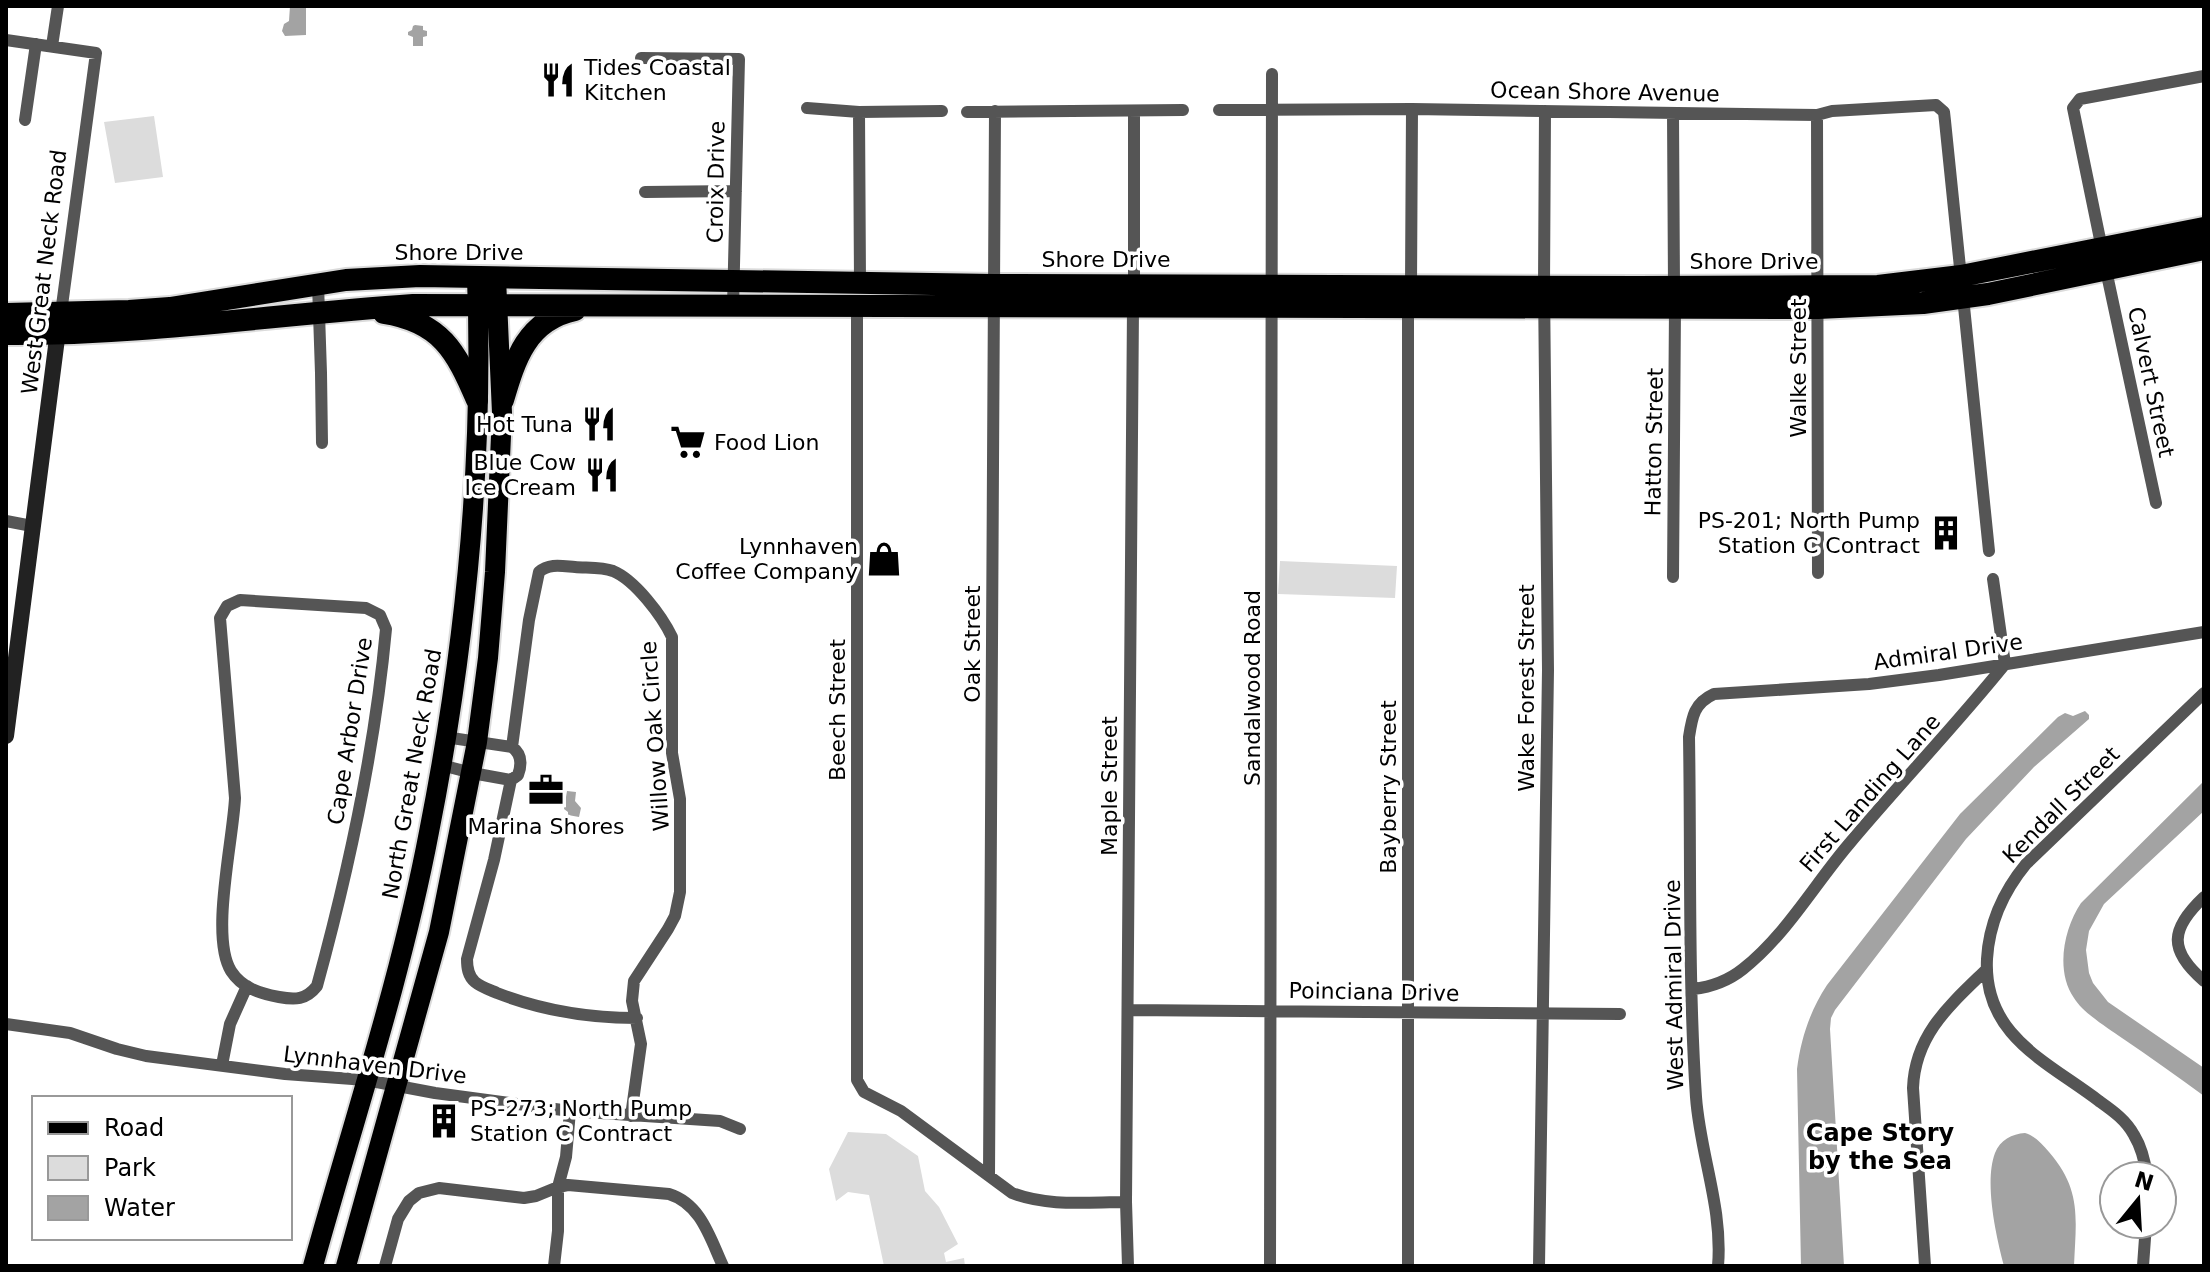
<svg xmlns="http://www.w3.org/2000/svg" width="2210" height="1272" font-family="'DejaVu Sans',sans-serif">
	<rect width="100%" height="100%" fill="#fff"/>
	<path fill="#dcdcdc" d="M154,116L163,177L115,183L104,122Z
		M1280,561L1397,566L1395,598L1278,594Z
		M848,1132L886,1134L918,1156L925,1191L939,1207L958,1244L944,1253L946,1262L964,1258L965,1266H884L869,1195L848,1192L836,1201L829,1169Z"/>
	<path fill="#a3a3a3" d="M290,6H306V35L285,36L282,31L284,24L289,21Z
		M415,25L423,26V30L427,31V36L423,37V46H413V37L408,35V32L412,30L413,26Z
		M2085,711L2089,715V719L2034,767L1966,839L1835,1010L1831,1018L1830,1029L1844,1266H1801L1797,1069C1801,1038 1810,1011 1827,985L1960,814L2058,717L2065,713L2073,716Z
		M2204,781V811L2104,904L2089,931L2086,950L2089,973L2093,983L2108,1002L2204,1068V1096C2177,1076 2150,1057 2122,1038C2108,1028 2083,1013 2074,998C2055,971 2064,928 2081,903Z
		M567,791L576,792L575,801L581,808L579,817L568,815V812L564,809Z
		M2025,1133C2035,1136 2042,1144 2049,1152C2082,1190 2076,1219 2074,1266H2004C1996,1236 1984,1182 1995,1153C2000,1140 2012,1134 2025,1133Z"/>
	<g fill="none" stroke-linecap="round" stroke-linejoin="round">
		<g stroke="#dbdbdb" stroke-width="24">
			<path id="primary" d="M313,1266C353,1122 401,979 429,832C465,650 484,463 477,278
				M346,1266L439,932L477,742L488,658L495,572L502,413L496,278"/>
		</g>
		<g stroke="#dbdbdb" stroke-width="26">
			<path id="highway" d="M384,313C441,322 456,351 477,400
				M6,314L129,311L170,308L346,280L420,276L994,285L1637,287L1878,286L1961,276L2204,228
				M6,334C143,335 277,314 413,305L1818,308L1923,303L1988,294L2204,249
				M503,400C515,359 527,320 575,310"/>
		</g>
		<path stroke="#555" stroke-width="12" d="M6,40L96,53L61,313
			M52,46L58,6
			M641,58L739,59L733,306
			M807,108L859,112L942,111
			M1219,110L1412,109L1817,115L1832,111L1936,105L1944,112L1945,121L1989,551
			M859,112L860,283
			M967,112L1183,110
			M1673,113L1674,287
			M1817,115L1818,573
			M25,120L36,44
			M645,192L736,191
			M2102,249L2073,108L2080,99L2204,76
			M2106,270L2156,503
			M318,284L321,373L322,443
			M1134,285V111
			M1411,286L1412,109
			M857,306V1080L864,1092L901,1111L1012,1193C1048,1207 1088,1202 1126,1202
			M1408,307V1266
			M6,521L32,526
			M1673,577L1675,307
			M240,600L366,608L380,615L386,629C375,750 349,869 317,986C306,1000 295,1000 279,997C259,993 242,988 231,971C210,937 233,841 235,798L220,618L227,606Z
			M445,737L512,747C522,754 522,764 518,775L511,780L494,860L467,959C467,968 468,976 475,982C481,987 490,990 497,993C541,1010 590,1018 637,1018
			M512,747L529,620L539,572C549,563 562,566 575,567C587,568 602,567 613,571C635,580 662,616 672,637V753L680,799V892L675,916L668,929L634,981L632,1001L641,1044L631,1116
			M441,765L472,773L511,780
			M2204,897C2170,929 2168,950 2204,981
			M1693,989C1711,987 1728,981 1743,969C1786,935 1814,885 1849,844C1900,783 1955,726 2005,664L1993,579
			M1128,1010L1620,1014
			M6,1024L70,1033L117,1049L146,1056L285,1074L366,1080L435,1093L570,1111L720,1121L740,1129
			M222,1065L230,1024L247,986
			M989,1176L995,111
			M2147,1176C2145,1162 2142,1148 2134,1135C2126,1120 2113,1111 2099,1101C2048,1062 1983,1036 1987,959C1989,924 2003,892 2026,864L2204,693
			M385,1266L398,1219L409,1201L419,1193L439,1188L524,1198L536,1196L558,1187L566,1157L570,1111
			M554,1266L558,1231V1187L568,1185L669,1194C701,1204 710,1238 723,1266
			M1128,1266L1126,1202L1133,307
			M1270,1266L1272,74
			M1539,1266L1548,670L1544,286L1545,111
			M1718,1266C1723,1208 1700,1154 1696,1097C1688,978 1691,857 1689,737C1692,717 1694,703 1714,694L1869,684L1939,675L2204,632
			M1925,1266L1913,1088C1915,1034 1951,1004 1987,969
			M2143,1266L2146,1224"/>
		<path stroke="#222" stroke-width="16" d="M6,736L59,323"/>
		<use href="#primary" stroke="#000" stroke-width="20"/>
		<use href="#highway" stroke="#000" stroke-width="22"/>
	</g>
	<defs>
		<g id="restaurant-bare" transform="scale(2.76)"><path d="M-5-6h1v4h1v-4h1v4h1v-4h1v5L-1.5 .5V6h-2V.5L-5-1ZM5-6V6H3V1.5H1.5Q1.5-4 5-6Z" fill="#000" stroke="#fff" stroke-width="2.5" paint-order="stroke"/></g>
		<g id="supermarket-bare" transform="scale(2.76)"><path d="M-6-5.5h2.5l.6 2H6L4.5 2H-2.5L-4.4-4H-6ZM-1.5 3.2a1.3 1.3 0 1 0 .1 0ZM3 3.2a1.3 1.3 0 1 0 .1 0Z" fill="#000" stroke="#fff" stroke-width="2.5" paint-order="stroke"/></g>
		<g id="building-bare" transform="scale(2.76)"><path d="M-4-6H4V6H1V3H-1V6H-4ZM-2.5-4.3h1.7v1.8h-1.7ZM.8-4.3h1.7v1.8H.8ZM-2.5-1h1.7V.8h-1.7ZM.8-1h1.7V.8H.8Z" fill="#000" stroke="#fff" stroke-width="2.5" paint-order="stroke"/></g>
		<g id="shop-bare" transform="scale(2.76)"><path d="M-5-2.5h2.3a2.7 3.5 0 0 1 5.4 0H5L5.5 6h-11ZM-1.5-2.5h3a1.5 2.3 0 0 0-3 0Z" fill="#000" stroke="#fff" stroke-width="2.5" paint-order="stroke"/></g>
		<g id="office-bare" transform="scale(2.76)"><path d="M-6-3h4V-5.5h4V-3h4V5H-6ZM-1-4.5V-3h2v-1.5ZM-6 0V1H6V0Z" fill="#000" stroke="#fff" stroke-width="2.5" paint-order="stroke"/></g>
	</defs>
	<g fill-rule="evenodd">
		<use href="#restaurant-bare" x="558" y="80"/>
		<use href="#restaurant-bare" x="599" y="424"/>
		<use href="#supermarket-bare" x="688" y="442"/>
		<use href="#restaurant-bare" x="602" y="475"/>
		<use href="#building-bare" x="1946" y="533"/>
		<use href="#shop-bare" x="884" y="559"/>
		<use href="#office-bare" x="546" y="790"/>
		<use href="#building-bare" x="444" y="1121"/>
	</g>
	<g text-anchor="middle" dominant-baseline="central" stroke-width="7" stroke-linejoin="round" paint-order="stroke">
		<g font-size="22" fill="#000" stroke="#fff" text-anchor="end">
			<text x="584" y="67" text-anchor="start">Tides Coastal<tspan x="584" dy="25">Kitchen</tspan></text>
			<text x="573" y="424">Hot Tuna</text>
			<text x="714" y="442" text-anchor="start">Food Lion</text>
			<text x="576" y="462">Blue Cow<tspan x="576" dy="25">Ice Cream</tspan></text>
			<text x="1920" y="520">PS-201; North Pump<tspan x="1920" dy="25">Station C Contract</tspan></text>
			<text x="858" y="546">Lynnhaven<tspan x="858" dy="25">Coffee Company</tspan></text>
			<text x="546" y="826" text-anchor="middle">Marina Shores</text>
			<text x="470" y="1108" text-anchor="start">PS-273; North Pump<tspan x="470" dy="25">Station C Contract</tspan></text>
		</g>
		<g font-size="22" fill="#000" stroke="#fff">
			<text transform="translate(1605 92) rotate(1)">Ocean Shore Avenue</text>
			<text transform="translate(716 182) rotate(-89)">Croix Drive</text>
			<text x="459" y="252">Shore Drive</text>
			<text x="1106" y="259">Shore Drive</text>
			<text x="1754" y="261">Shore Drive</text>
			<text transform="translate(44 272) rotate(-83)">West Great Neck Road</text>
			<text transform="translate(1798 368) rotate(-90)">Walke Street</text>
			<text transform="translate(2151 382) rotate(78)">Calvert Street</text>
			<text transform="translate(1654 442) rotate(-89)">Hatton Street</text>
			<text transform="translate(972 644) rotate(-90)">Oak Street</text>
			<text transform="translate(1948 652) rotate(-8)">Admiral Drive</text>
			<text transform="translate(1252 688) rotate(-90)">Sandalwood Road</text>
			<text transform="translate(1526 688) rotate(-90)">Wake Forest Street</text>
			<text transform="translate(837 710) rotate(-90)">Beech Street</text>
			<text transform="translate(350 731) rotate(-81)">Cape Arbor Drive</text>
			<text transform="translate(655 736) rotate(-94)">Willow Oak Circle</text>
			<text transform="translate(412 774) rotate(-80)">North Great Neck Road</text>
			<text transform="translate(1109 786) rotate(-90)">Maple Street</text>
			<text transform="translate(1388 787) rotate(-90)">Bayberry Street</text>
			<text transform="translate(1870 793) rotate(-49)">First Landing Lane</text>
			<text transform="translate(2061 805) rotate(-45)">Kendall Street</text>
			<text transform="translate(1674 985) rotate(-91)">West Admiral Drive</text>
			<text transform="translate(1374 992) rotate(1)">Poinciana Drive</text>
			<text transform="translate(375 1065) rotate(7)">Lynnhaven Drive</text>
		</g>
		<g font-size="24" font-weight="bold" fill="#000" stroke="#fff">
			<text x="1880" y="1133">Cape Story<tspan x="1880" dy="28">by the Sea</tspan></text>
		</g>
	</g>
	<rect width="2210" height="1272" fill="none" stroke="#000000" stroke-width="16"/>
	<rect x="32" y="1096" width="260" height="144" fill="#ffffff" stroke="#999999" stroke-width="2"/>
	<rect x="48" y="1122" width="40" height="12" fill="#000000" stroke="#999999" stroke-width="2"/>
	<text x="104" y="1136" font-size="24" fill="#000000">Road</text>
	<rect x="48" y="1156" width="40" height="24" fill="#dcdcdc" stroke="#999999" stroke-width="2"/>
	<text x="104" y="1176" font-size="24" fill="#000000">Park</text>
	<rect x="48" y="1196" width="40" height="24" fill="#a3a3a3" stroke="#999999" stroke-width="2"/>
	<text x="104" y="1216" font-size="24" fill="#000000">Water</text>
	<g transform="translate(2138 1200) rotate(18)"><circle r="38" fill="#ffffff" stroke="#999999" stroke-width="2"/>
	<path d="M0-6L14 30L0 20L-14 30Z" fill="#000000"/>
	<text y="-12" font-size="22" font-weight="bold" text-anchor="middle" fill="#000000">N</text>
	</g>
</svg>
